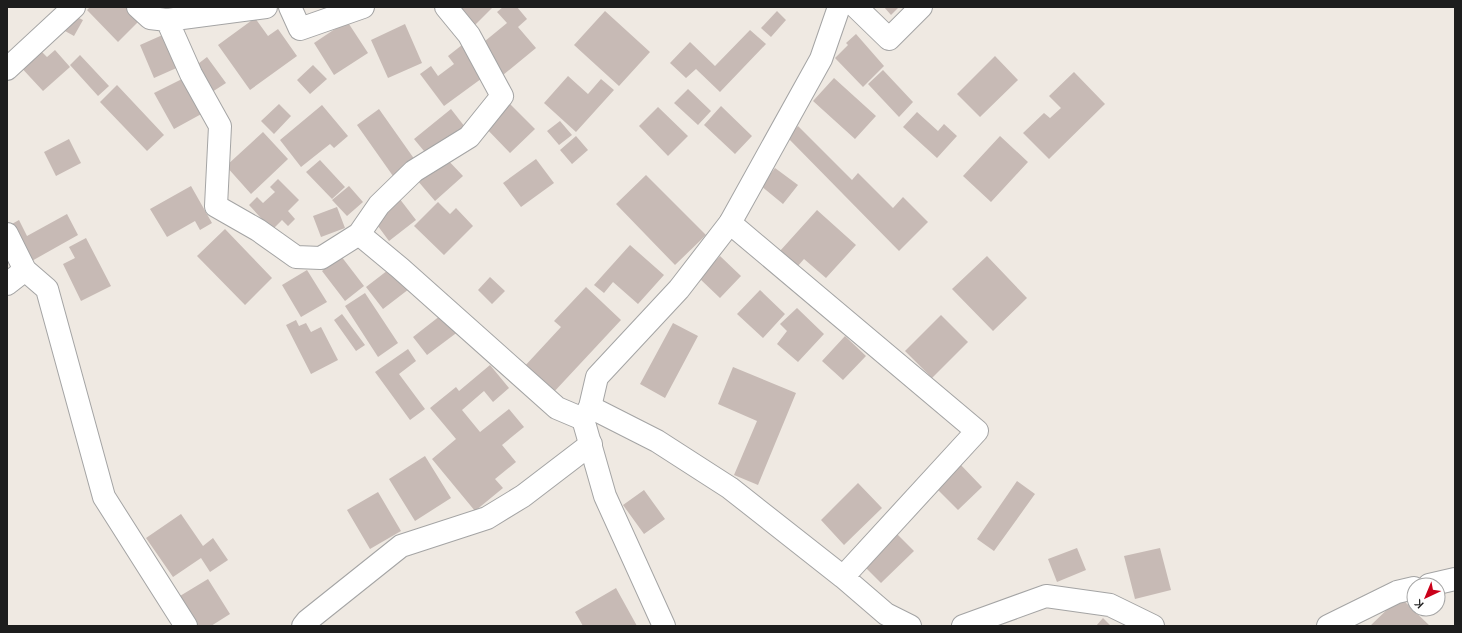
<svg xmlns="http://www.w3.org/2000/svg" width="1462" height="633" font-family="Mulish,sans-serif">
	<rect width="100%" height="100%" fill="#efe9e2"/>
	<path fill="#c7bab5" d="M90,7H128L140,20L118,42L87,10Z
		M452,7H493L472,28Z
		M503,7H517L527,19L518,27L536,48L503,75L479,46L507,23L497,12Z
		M884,7H899L891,15Z
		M605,11L650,52L619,86L574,45Z
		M777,11L786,20L771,37L761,28Z
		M73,15L83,20L74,36L65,31Z
		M255,18L268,36L278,29L297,56L250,90L218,45Z
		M347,21L368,53L334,75L314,43Z
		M405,24L422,63L388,78L371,40Z
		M750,30L766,44L720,92L696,69L686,78L670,63L690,42L715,66Z
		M167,33L181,66L154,78L140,45Z
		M856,34L884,66L863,87L835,58L848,45L846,43Z
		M462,45L485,76L444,106L420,74L431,66L438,76L454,64L448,56Z
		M36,46L47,57L55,50L70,67L43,91L17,63Z
		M80,55L109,86L98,96L70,65Z
		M995,56L1018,80L980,117L957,94Z
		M207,57L226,83L212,92L194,67Z
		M313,65L327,79L310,94L297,80Z
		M883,70L913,102L899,117L868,84Z
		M1074,72L1105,104L1049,159L1023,133L1044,113L1050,118L1061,108L1049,96Z
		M568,76L588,94L601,79L614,90L576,132L544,103Z
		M186,77L205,112L174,129L154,93Z
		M834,78L876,116L855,139L813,101Z
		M117,85L164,135L147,151L100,102Z
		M688,89L711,111L698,125L674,103Z
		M507,101L535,129L510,153L483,125Z
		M279,104L291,116L274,134L261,121Z
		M322,105L348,136L334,148L330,144L301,167L280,140Z
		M721,106L752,136L735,154L704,125Z
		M658,107L688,136L668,156L639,126Z
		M379,109L415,160L393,176L357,125Z
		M451,109L465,127L429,157L414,139Z
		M917,112L938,131L944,124L957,136L937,158L903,127Z
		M560,121L572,135L559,145L547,131Z
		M798,126L852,180L858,173L893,208L903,197L928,222L899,251L787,137Z
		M263,132L288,159L251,194L226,166Z
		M576,136L588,150L572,164L560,150Z
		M1000,136L1028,162L991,202L963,176Z
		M69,139L81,163L56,176L44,152Z
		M444,156L463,176L435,201L417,180Z
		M536,159L554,183L521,207L503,183Z
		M320,160L345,187L332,199L306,172Z
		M775,168L798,185L783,204L761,186Z
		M646,175L706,235L675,265L616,204Z
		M278,179L299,200L288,211L295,219L288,226L282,220L272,230L249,205L257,197L263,203L275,192L270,187Z
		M191,186L212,223L200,230L195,221L167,237L150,209Z
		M349,186L363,202L347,216L332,200Z
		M399,198L416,220L389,241L372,218Z
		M438,202L450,214L456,208L473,226L444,255L414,226Z
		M337,207L345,228L321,237L313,216Z
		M817,210L856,245L826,278L804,259L797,267L780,251Z
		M67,214L78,235L30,262L10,225L19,220L27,236Z
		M225,229L272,278L245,305L197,256Z
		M86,238L111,286L81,301L63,264L75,258L69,247Z
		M630,245L664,275L638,304L613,282L604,293L594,285Z
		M341,256L364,286L345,301L322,271Z
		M720,256L741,276L720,298L699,278Z
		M987,256L1027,298L993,331L952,289Z
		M392,267L409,289L383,309L366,287Z
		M307,270L327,302L301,317L282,285Z
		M490,277L505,291L492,304L478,290Z
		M586,287L621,320L552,394L523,368L561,327L554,321Z
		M760,290L785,314L763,338L737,314Z
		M365,293L398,343L378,357L345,306Z
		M797,308L824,334L798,362L777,344L787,331L780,324Z
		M445,312L459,331L427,355L413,337Z
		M342,314L365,345L356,351L334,320Z
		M941,315L968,342L932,378L905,351Z
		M296,320L299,326L306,323L311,332L321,327L338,360L311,374L286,325Z
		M673,323L698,336L665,398L640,384Z
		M845,336L866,356L843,380L822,361Z
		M408,349L416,361L399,374L425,409L410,420L375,372Z
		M490,365L509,388L493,402L484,391L462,410L480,432L509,409L524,427L502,445L516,462L495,479L503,488L475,511L432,459L456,439L430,408L456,387L459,391Z
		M733,367L796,393L758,485L734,475L757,421L718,404Z
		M425,456L451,498L415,521L389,479Z
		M958,462L982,487L958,510L934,486Z
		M1017,481L1035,494L994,551L977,539Z
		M858,483L882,508L844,545L821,520Z
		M644,490L665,519L644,534L623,505Z
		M378,492L401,531L370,549L347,510Z
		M181,514L203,546L213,538L228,560L210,572L201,558L173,577L146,538Z
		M891,528L914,551L881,583L859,561Z
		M1077,548L1086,570L1057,582L1048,559Z
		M1160,548L1171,590L1135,599L1124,556Z
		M208,579L230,614L211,626H192L175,599Z
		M616,588L637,626H583L575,612Z
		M1400,597L1430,626H1370Z
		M1103,618L1111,626H1096Z"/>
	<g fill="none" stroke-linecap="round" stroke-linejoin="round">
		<g stroke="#a4a4a4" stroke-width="24">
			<path id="minor" d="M138,7L150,18L167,20L191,74L220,126L216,206L258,230L296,257L321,258L359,234L400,268L557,408L583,419
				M290,7L300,29L363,7
				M856,7L889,39L921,7
				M167,20L266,7
				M7,69L74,7
				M730,223L977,431L843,577
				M7,234L25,270L47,289L104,497L186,626
				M359,234L379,205L414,171L469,137L502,96L469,35L446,7
				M7,284L25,270
				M590,407L657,441L730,488L843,577L886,614L910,626
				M1429,585L1455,579
				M303,626L307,621L401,546L487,518L523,496L591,444
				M963,626L1046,596L1110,605L1153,626
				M1328,626L1397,592L1414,588"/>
		</g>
		<g stroke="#a4a4a4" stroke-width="24">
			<path id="tertiary" d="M664,626L605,496L583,419L590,407L597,377L679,289L730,223L821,59L839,7"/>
		</g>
		<use href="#minor" stroke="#fff" stroke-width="22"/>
		<use href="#tertiary" stroke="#fff" stroke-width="22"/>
	</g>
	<rect width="1462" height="633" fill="none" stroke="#1d1d1d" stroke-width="16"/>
	<g transform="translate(1426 597) rotate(224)"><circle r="19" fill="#ffffff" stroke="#a5a5a5"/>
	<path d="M0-3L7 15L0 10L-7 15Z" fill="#ca001a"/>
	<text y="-6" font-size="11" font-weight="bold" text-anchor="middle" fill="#1d1d1d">K</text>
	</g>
</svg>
